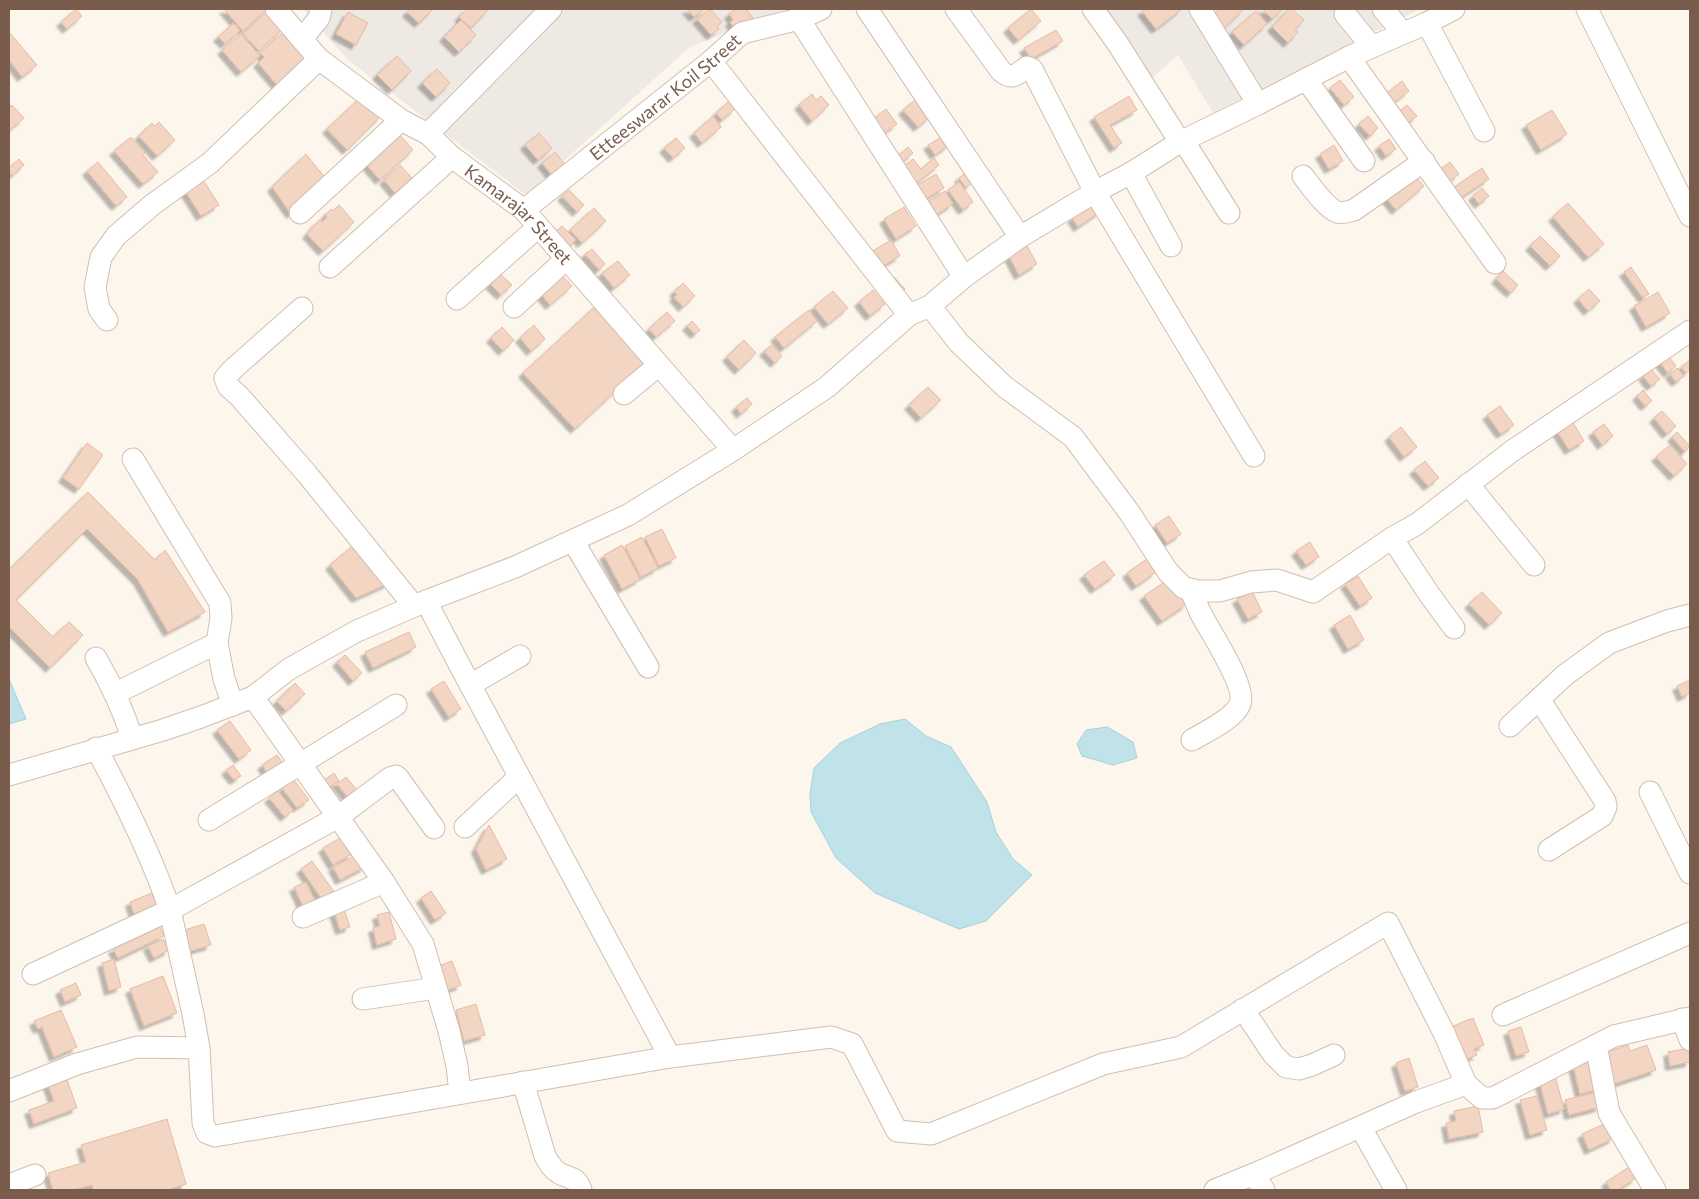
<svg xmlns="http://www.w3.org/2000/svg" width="1699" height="1199" font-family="Commissioner,sans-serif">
	<defs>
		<filter id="shadow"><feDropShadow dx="-4.5" dy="4.5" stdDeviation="1" flood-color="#0004"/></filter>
	</defs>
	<rect width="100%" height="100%" fill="#fdf6ec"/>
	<path fill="#efe9e4" d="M303,9H785L690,47L526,195L348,60Z
		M1101,9H1420L1213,113L1178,55L1150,80Z"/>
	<path fill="#bfe3e8" stroke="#a5d3da" d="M9,679L26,719L9,724Z
		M905,719L926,736L951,747L987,802L996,832L1013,859L1032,875L986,921L959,929L875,893L836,858L811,812L810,794L814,768L840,743L880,724Z
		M1107,727L1133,742L1137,758L1113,765L1082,756L1077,744L1086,730Z"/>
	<path fill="#f3d5c3" stroke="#e6bba3" filter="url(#shadow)" d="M76,9L82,16L67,29L61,22Z
		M224,9H267L243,31Z
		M410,9H433L419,23L407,12Z
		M467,9H489L471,28L459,17Z
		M687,9H705L694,17Z
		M710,9L722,22L717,26L719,29L711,35L697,19Z
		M736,9H746L753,18L735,29L730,22L733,20L729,14Z
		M1031,9L1041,21L1018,40L1008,28Z
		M1145,9H1182L1156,29L1142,11Z
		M1219,9H1244L1222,30L1210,18Z
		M1263,9H1283L1272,19Z
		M1289,9H1292L1304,20L1295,30L1298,32L1288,43L1272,27Z
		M268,10L284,27L259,51L243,34Z
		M1256,11L1267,24L1244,45L1232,32Z
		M348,12L368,23L356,45L336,34Z
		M461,20L476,35L459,52L444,37Z
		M234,23L240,31L225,44L218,37Z
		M1056,30L1063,41L1031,59L1024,48Z
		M283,32L307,59L277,85L258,63L264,57L260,53Z
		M10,33L37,65L22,77L9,60V34Z
		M241,34L260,56L241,72L222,50Z
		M397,56L411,71L392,90L377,75Z
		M437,69L450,83L436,97L422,83Z
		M1340,80L1354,97L1344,105L1330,88Z
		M1402,81L1409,91L1393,103L1386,94Z
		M812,94L816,100L821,96L829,105L812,121L799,105Z
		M362,96L381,116L347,150L327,129Z
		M1129,96L1137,110L1110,125L1122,143L1114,148L1094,117Z
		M915,100L930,117L918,127L903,110Z
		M729,101L736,108L722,120L716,113Z
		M9,104L11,107L12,105L24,118L9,131Z
		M1407,105L1417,116L1406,125L1396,114Z
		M886,109L897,124L883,134L872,120Z
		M1552,110L1567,134L1541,150L1526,125Z
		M713,116L721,127L702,143L694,133Z
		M1368,116L1378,128L1370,136L1359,124Z
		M159,122L175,140L157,156L139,136L152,123L155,126Z
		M539,133L552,148L538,160L525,145Z
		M399,134L413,150L380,180L366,164Z
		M943,136L949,145L935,155L928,145Z
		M131,137L145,153L143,155L158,172L143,184L114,151Z
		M676,138L685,148L673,158L664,148Z
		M1389,139L1396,149L1386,156L1379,146Z
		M1334,145L1343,161L1329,169L1320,154Z
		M908,147L913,153L903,162L898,156Z
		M555,152L567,167L554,178L542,163Z
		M306,154L327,180L291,214L272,187Z
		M934,158L939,165L914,185L902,168L913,159L921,169Z
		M19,159L24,165L12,176L9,172V168Z
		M98,162L127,197L116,206L87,171Z
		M1450,162L1459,174L1446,184L1437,172Z
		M400,165L412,178L395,193L384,180Z
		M1482,168L1489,179L1460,198L1453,188Z
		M965,173L972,183L966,188L959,178Z
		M936,174L944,188L922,201L914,187Z
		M200,175L219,205L201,216L182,186Z
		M1414,175L1424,186L1396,210L1386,198Z
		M959,182L973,202L963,210L948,190Z
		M1482,188L1489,196L1479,204L1473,196Z
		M569,190L584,205L577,212L562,196Z
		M945,191L953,204L931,218L923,205Z
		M1094,203L1100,212L1078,227L1072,218Z
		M1568,203L1604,244L1588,257L1553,217Z
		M339,205L354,222L323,251L307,234L319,220L322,222L327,217L325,215L331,209L333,211Z
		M904,207L916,226L896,239L884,219Z
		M594,208L606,221L582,243L570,230Z
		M562,226L576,240L569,247L555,232Z
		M1540,236L1560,256L1550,266L1530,246Z
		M891,240L900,256L881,267L871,252Z
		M1027,246L1037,264L1019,275L1009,256Z
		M592,249L605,264L599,270L585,254Z
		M618,261L630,275L614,288L602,273Z
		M1631,267L1649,294L1643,298L1624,272Z
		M1503,271L1518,285L1511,293L1496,279Z
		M500,274L512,285L501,295L490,284Z
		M561,274L572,286L550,305L540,293Z
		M894,277L905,289L898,295L888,283Z
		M683,283L695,296L683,307L674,297L677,295L674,292Z
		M1589,289L1600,301L1588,311L1578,299Z
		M873,290L885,304L870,316L859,302Z
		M833,291L848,308L828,324L814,307Z
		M1658,292L1670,313L1646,327L1634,306Z
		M598,304L650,359L575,429L523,373Z
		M809,310L817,321L784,348L775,337Z
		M667,312L675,321L656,337L649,329Z
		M692,321L700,330L695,334L687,326Z
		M534,325L545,339L531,351L520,338Z
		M502,327L514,340L503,351L491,338Z
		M744,340L756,353L739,370L727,357Z
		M772,345L782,356L775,363L764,351Z
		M1666,353L1676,366L1668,373L1658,360Z
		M1690,360V370L1686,373L1681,367Z
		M1677,368L1684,376L1676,382L1670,374Z
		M1651,369L1660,379L1651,386L1643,376Z
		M928,387L941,400L921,418L909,405Z
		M1643,390L1652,401L1645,406L1637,396Z
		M747,398L752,404L741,414L736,407Z
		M1500,406L1514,425L1501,434L1487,415Z
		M1662,411L1676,426L1667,434L1654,418Z
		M1572,421L1584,441L1569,450L1557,431Z
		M1604,424L1613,436L1602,445L1593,432Z
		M1401,427L1417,447L1404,457L1389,437Z
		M1677,432L1690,446L1685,452L1672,437Z
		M87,443L103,455L79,489L63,478Z
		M1670,445L1687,464L1674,476L1656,457Z
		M1425,461L1439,478L1428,486L1414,470Z
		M88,492L155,560L165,550L205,612L168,632L138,580L87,529L16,600L53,637L69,622L83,635L50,668L9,627V570Z
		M1169,516L1181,534L1167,543L1155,525Z
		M662,529L676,558L659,566L645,537Z
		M642,537L658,568L641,577L625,546Z
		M1310,542L1319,557L1306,565L1296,551Z
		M355,544L389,583L356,598L330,565Z
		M622,545L640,579L622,589L604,555Z
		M1147,559L1156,572L1136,586L1127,573Z
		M1104,561L1115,575L1095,589L1084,575Z
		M1358,576L1372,598L1360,606L1345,584Z
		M1169,579L1187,604L1162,621L1144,596Z
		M1252,591L1262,612L1248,619L1237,599Z
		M1482,592L1502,613L1489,625L1469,604Z
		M1350,615L1364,640L1348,649L1334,625Z
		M409,632L416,647L373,668L365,652Z
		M345,655L362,673L353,681L337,662Z
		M1690,680V693L1682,697L1677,686Z
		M444,681L461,709L449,717L431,689Z
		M295,683L305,694L286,711L277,701Z
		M230,721L251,750L239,759L217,730Z
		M277,755L284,765L269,775L262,765Z
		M233,765L241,776L234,780L226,770Z
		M334,773L339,781L327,789L322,782Z
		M346,777L362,796L353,804L337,784Z
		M294,780L309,800L297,808L282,788Z
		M278,791L293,810L285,817L269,798Z
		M489,825L507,859L486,870L476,849Z
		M342,837L352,854L333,865L323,848Z
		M358,854L365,867L340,880L333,867Z
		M312,861L337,896L325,904L301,869Z
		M306,882L317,905L305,911L294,887Z
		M431,891L446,913L435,920L421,898Z
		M152,893L157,905L134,914L130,902Z
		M342,903L350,927L340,930L332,906Z
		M389,912L396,939L377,945L373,928L380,926L377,915Z
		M204,924L211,945L184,953L178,932Z
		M160,927L164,936L118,958L113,949Z
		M163,939L169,950L154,958L148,946Z
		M114,959L121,987L109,991L102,963Z
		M452,961L461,985L443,992L433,968Z
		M163,976L177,1013L144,1026L130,989Z
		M76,983L81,995L65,1002L60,990Z
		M476,1004L485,1035L464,1041L456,1010Z
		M61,1010L77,1047L54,1057L42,1027L38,1029L34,1021Z
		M1473,1018L1484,1045L1474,1049L1477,1055L1461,1061L1448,1028Z
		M1521,1027L1529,1052L1516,1056L1508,1031Z
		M1628,1045L1630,1051L1647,1045L1656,1070L1614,1084L1603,1053Z
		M1690,1048V1062L1670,1066L1668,1052Z
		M1591,1056L1599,1089L1580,1094L1572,1061Z
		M1409,1058L1418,1087L1405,1091L1396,1063Z
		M1554,1072L1564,1109L1548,1114L1538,1076Z
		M65,1074L77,1108L34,1124L29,1110L54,1101L46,1080Z
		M1597,1092L1600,1107L1569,1115L1565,1100Z
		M1537,1096L1547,1130L1530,1135L1520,1100Z
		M1478,1106L1483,1132L1449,1139L1446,1123L1456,1121L1454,1111Z
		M167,1119L186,1184L167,1190H93L92,1185L73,1190H53L48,1173L86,1162L81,1145Z
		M1606,1123L1614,1138L1589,1150L1582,1134Z
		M1629,1167L1636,1178L1618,1190H1611L1606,1182Z"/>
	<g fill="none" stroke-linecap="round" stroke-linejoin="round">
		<g stroke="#d1beb0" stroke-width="23">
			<g id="minor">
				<path id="s1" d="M276,9L319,59L401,120L428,134L452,157L524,210L733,450"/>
				<path d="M867,9L1020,237"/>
				<path d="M956,9L1001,71C1012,81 1017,74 1027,67L1032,69L1095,192L1254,456"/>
				<path d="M1093,9L1118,44L1180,142"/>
				<path d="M1200,9L1258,104"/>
				<path d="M1383,9L1403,33"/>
				<path d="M1587,9L1690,216"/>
				<path d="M1345,14L1372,47"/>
				<path d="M799,19L964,277"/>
				<path d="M1427,23L1484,131"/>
				<path d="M302,39L319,18L321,9"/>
				<path d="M1349,57L1495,263"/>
				<path d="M711,61L909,315"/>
				<path d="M1306,79L1364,161"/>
				<path d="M428,134L551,9"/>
				<path d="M1183,140L1229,213"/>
				<path d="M1131,173L1171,246"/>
				<path d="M1303,176C1311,186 1325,207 1337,212C1343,214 1349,211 1354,210L1424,161"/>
				<path id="s2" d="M524,210L711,61L742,33L799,19L821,9"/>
				<path d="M300,213L401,120"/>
				<path d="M330,267L452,157"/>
				<path d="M457,299L538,227"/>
				<path d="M930,306L959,343L1005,387L1073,437L1129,512L1168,572L1184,588L1199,591H1220L1251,582L1277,580L1313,592L1392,538L1417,524L1512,451L1690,331"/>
				<path d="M514,307L566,259"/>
				<path d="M302,308L232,370L225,378L228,386L240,397L307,474L414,606"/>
				<path d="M107,320L99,309L95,287L101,257L116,236L152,205L210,163L319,59"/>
				<path d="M624,394L659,365"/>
				<path d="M133,459L220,603L221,618L217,643L224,679L233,705"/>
				<path d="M1468,484L1534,565"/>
				<path d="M1392,538L1429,594L1454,628"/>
				<path d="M573,541L648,667"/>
				<path d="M1190,589C1194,597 1197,606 1201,614C1210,631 1247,687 1240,704C1234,719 1205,732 1192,740"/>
				<path d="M426,601L460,666L670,1057"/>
				<path d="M96,658C111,684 123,709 132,738"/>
				<path d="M470,685L520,656"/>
				<path d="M116,693L217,643"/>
				<path d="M253,697L384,882L423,944L449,1031L457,1066L460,1093"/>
				<path d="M1539,699L1605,801L1606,807L1602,816L1549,850"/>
				<path d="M1510,726L1565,675L1609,643L1667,621L1690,615"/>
				<path d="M9,775L163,730L201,717L253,697L289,669L357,631L426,601L515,567L628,515L733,450L827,387L909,315L930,306L964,277L1020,237L1095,192L1131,173L1180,142L1258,104L1349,57L1427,23L1454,9"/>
				<path d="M1650,792L1690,873"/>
				<path d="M209,820L396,705"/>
				<path d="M465,827L519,777"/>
				<path d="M303,917L384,882"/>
				<path d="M33,974L170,910C151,854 124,800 96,748"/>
				<path d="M363,999L436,988"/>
				<path d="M1243,1009L1273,1054L1286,1067L1299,1069L1312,1065L1334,1055"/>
				<path d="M1503,1015L1690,933"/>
				<path d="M1682,1019L1690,1040"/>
				<path d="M1596,1045L1609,1113L1655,1190"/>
				<path d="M199,1048L193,1014L170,910L338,817L390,778L396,776L399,779L434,828"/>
				<path d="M523,1082L545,1156C549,1163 552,1169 559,1173C568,1179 576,1175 581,1190"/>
				<path d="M9,1091L77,1064L137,1047L199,1048L203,1123L207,1133L215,1136L670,1057L831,1037L852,1044L897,1131L931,1134L1103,1064L1181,1047L1388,923L1444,1033L1466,1084L1482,1098H1493L1614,1036L1690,1018"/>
				<path d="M1361,1128L1396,1190"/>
				<path d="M1254,1174L1264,1190"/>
				<path d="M9,1185L35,1175"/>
				<path d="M1215,1190L1254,1174L1416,1102L1466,1084"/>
			</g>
		</g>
		<use href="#minor" stroke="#fff" stroke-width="21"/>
	</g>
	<g text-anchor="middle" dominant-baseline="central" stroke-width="4.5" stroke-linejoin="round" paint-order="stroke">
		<g font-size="18" fill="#7a5c4d" stroke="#fffaf3">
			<text stroke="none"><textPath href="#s2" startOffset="181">Etteeswarar Koil Street</textPath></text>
			<text stroke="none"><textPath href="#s1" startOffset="320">Kamarajar Street</textPath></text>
		</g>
	</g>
	<rect width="1699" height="1199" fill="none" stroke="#7a5c4d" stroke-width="20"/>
</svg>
